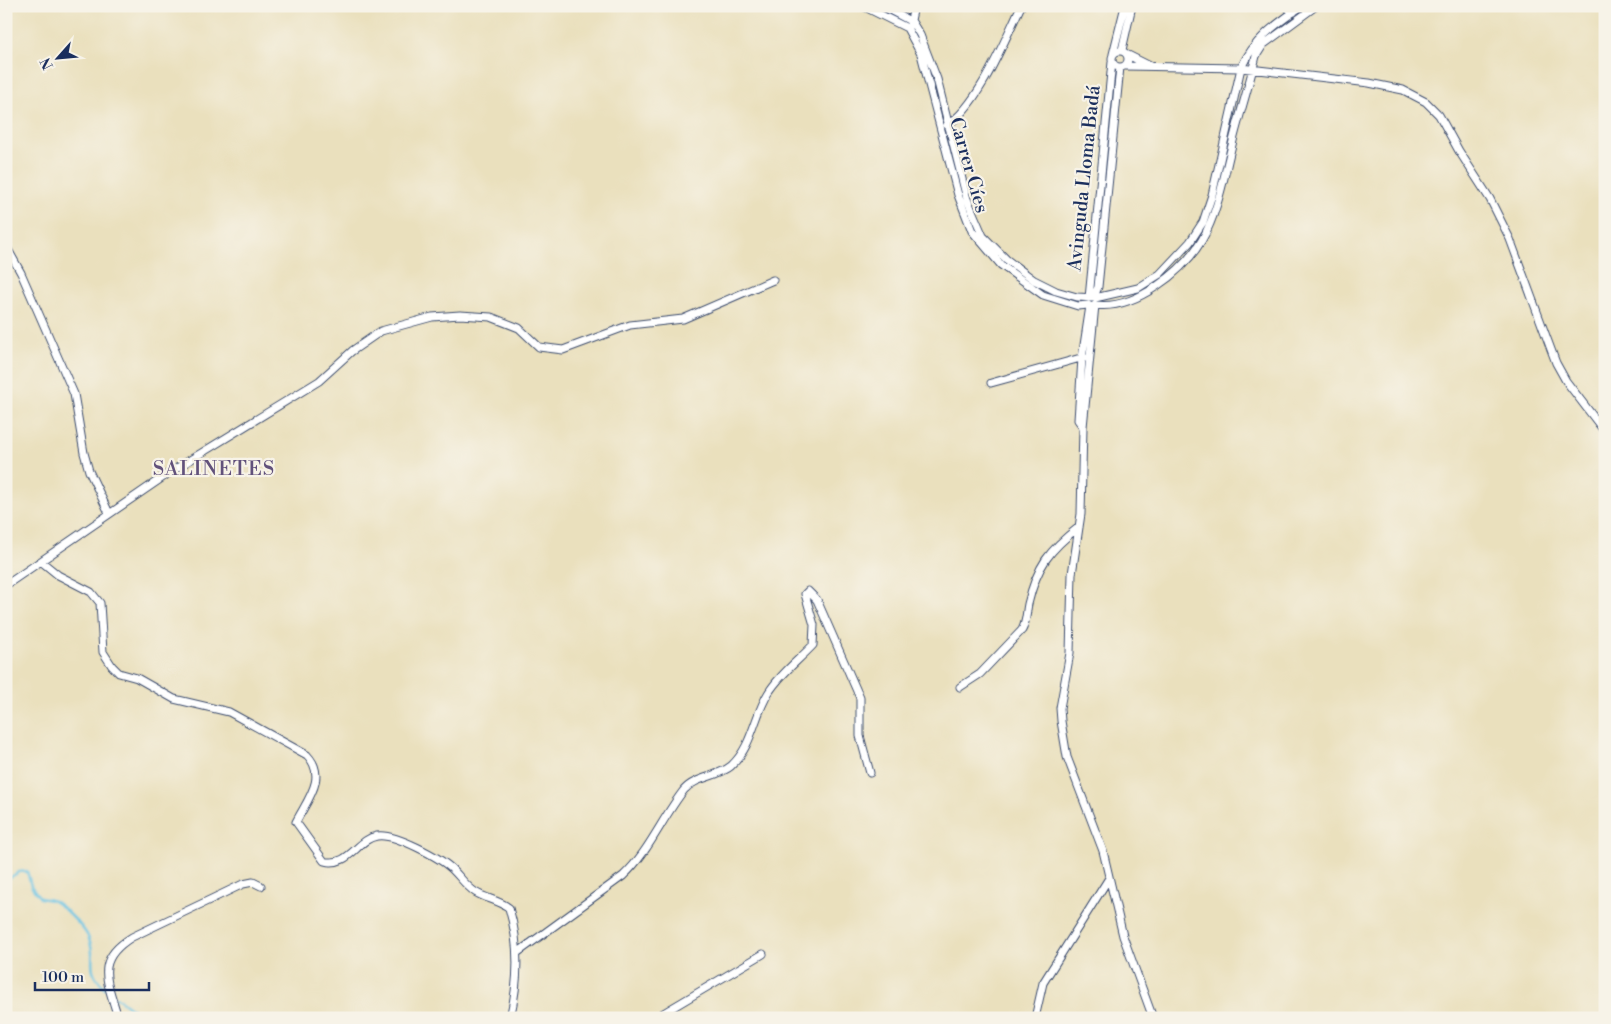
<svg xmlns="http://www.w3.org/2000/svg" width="1611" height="1024" font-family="'Libre Bodoni',serif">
	<rect width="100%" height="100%" fill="#f7f3e8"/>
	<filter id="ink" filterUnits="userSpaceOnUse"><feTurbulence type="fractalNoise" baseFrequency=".02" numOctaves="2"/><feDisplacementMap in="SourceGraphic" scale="10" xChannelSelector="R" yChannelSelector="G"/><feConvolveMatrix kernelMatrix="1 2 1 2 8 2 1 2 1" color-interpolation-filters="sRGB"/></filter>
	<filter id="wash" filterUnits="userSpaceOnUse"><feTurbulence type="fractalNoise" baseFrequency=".0096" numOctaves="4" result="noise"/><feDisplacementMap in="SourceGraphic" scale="20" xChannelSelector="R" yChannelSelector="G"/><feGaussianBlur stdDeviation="1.12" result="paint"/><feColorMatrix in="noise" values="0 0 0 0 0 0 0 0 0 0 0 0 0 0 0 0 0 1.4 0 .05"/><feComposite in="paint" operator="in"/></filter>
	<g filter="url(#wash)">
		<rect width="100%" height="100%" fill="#eae0bd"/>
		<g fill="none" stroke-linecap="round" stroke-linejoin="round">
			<path stroke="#65c2e3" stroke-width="2.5" d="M6,880L19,872L27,871L31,886L40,898C44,899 48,899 51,900C61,904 86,929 89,939C98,962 83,966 105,988
				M116,997L144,1018"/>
		</g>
	</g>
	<g filter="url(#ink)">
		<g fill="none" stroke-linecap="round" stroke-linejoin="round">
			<g stroke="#3a4a6c" stroke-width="9">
				<path id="street" d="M863,6L907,28
					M882,6L912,22L920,35L937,79L967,199L983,236L1006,259L1034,280L1056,291L1077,297L1095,298L1138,288L1160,274L1190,242L1203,222L1212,195L1241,68C1255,38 1275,25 1302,6
					M1285,6L1294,12
					M910,25L914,6
					M907,28L921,54L958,195L972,231L1001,265L1043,295L1078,306L1088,305
					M1122,50L1132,6
					M1112 59a8 8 0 1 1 16 0a8 8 0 1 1-16 0Z
					M1113,54L1125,6
					M1128,55L1150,66
					M1125,66L1241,68L1369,83L1403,90L1426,102L1439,115L1459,151L1490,199L1510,239L1556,363L1566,381L1605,432
					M947,125C978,107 1005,39 1021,6
					M6,246L21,273L74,394L84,453L89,471L109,513
					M1094,297L1098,287L1120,67
					M1089,298L1112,62
					M1095,305L1083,427L1081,514L1072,574L1070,653L1060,708L1061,721L1067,757L1103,851L1123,936L1153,1018
					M1096,305C1135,310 1183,272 1202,240C1218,212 1224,176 1232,145C1239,116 1249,86 1256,56L1263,45L1316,6
					M991,383L1077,359L1085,358
					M1083,427L1078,420L1082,358L1090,306
					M42,562L58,575L91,592L100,603L103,652L112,666L119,673L137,678L174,699L229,712L307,755C328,777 307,800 296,822L324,861C349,868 357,839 377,836C395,833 441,858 453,870C461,878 466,886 475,892C486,899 499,900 509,908C520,945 519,981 510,1018
					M6,585L172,471L319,381L352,351L381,331L432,317L460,315L491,317L519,328L539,347L563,350L630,325L683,319L773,280
					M960,687L980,674L1022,630C1027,621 1026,613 1028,604C1037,566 1049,550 1079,527
					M517,953L623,876C649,852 662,818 684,790C695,777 718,777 731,766C753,746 754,715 769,692C781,673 798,661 813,645L814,625L805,594L808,591L817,600L860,698V736L870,773
					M118,1018C108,981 93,961 132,937L243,884L253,882L261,886
					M655,1018L763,954
					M1035,1018L1043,983L1109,878"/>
			</g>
			<use href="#street" stroke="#fff" stroke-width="7"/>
		</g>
	</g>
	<g text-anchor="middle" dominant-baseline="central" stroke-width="4.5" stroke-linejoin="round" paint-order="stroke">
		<g font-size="19" fill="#1b2f5e" stroke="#f7f3e8">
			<text transform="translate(969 165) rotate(74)">Carrer Cíes</text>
			<text transform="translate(1084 178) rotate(-84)">Avinguda Lloma Badá</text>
		</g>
		<g font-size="20" letter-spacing="1" fill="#61517b" stroke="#f7f3e8">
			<text x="214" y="469">SALINETES</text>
		</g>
	</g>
	<rect width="1611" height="1024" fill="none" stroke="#f7f3e8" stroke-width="25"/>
	<g transform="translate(58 58) rotate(243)" stroke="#f7f3e8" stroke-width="4" paint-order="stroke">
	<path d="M0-4L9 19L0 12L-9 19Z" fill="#1b2f5e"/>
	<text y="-8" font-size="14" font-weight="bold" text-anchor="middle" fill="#1b2f5e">N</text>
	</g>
	<path d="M35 982v8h114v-8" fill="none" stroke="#1b2f5e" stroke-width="2.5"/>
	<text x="42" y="982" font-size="15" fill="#1b2f5e" stroke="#f7f3e8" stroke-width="4" paint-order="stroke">100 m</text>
</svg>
